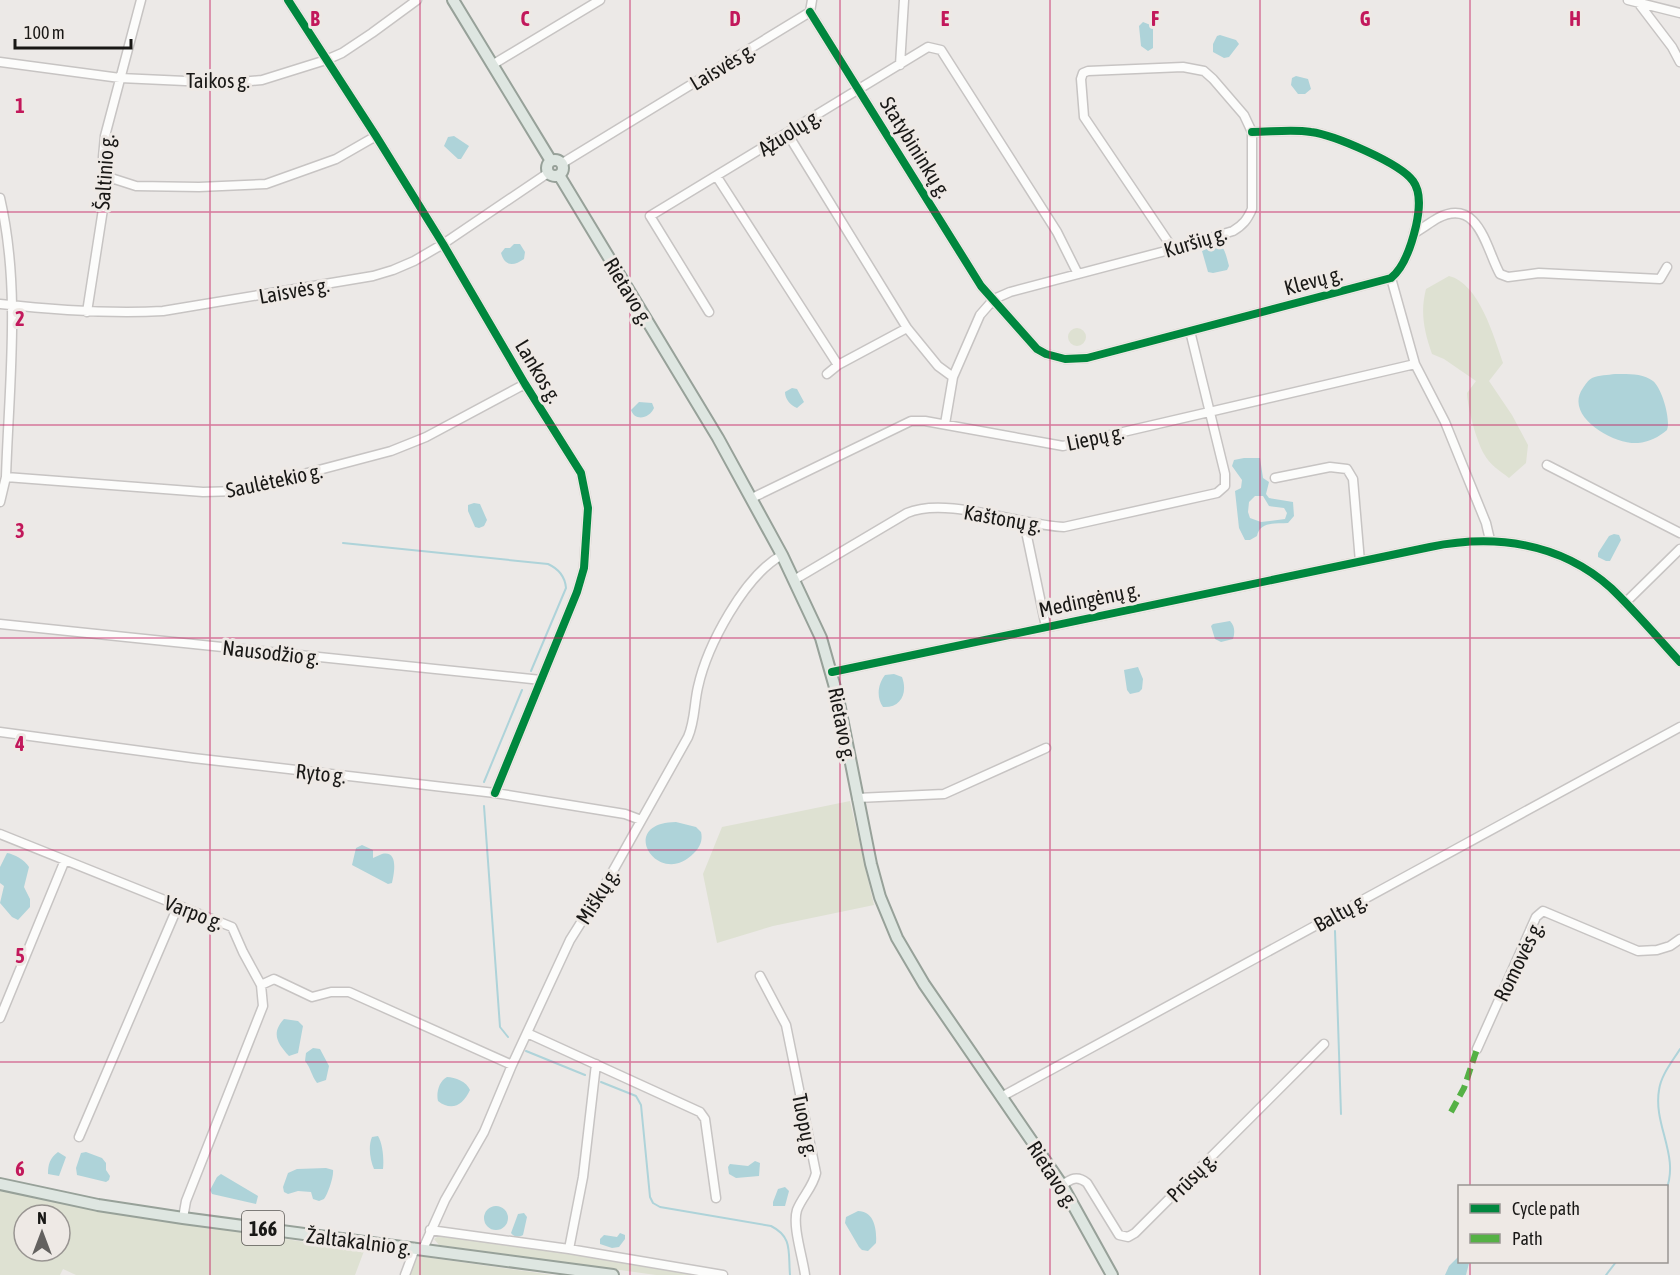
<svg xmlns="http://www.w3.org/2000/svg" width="1680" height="1275" font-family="'Asap Condensed',sans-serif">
	<rect width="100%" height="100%" fill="#ece9e7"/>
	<path fill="#dee1d2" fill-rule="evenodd" d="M1449,276C1479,283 1494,337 1503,363L1489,381L1512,415L1528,445L1526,463L1509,478C1500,471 1489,464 1484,454C1476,440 1468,409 1467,393L1476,381L1444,359L1432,354C1424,331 1420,312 1426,289Z
		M1068 337a9 9 0 1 1 18 0a9 9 0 1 1-18 0Z
		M850,801L874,905L773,926L717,943L703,874L722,827Z
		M0,1190L77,1207L364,1251L355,1275H76L63,1269L60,1275H0ZM24,1215H60V1251H24Z
		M439,1236L569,1253L704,1275H656L439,1245L434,1239Z
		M417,1256L553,1275H410Z"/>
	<path fill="#aed3d9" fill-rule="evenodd" d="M1143,22L1153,26V48L1148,51L1141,46L1139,26Z
		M1220,35L1236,40L1239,44L1229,57L1224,58L1213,52V44L1217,36Z
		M1296,76L1308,79L1311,89L1305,94H1298L1291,85L1292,78Z
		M454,136L469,146L461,159H458L444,146L448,137Z
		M1213,243C1225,243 1226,256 1229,266L1227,270L1213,273L1208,272L1202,251L1211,247Z
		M514,244H520L525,252L524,259C514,266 505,267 501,253L505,248H510Z
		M1615,374C1626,374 1643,373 1653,381C1662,388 1671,420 1667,430C1659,437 1649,442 1638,443C1614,445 1563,416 1583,388C1585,385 1588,380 1592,378C1599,375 1608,375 1615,374Z
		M792,388L797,389L804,402L797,408C790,405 785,399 785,392Z
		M639,402L652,403L654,408C650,418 635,422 631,410Z
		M1244,458H1260L1263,478L1269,482L1266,494L1269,498L1293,502L1294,516L1288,523C1275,524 1260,521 1257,536L1250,540H1245L1239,528L1235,491L1241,488L1242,480L1232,466L1234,460ZM1255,496H1263L1269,506L1284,508L1287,513L1285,519L1261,522L1250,518L1248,512L1249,502Z
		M474,503L480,504L487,520L484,526L479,528L475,527L468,511V505Z
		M1614,534L1619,535L1621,540L1610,561H1606L1598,557V553L1609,536Z
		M1230,621C1235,626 1235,633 1233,639L1221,642L1215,639L1211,626L1213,624Z
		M1138,667L1143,679L1142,689L1139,692L1130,694L1127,690L1124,670Z
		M894,674L902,677C908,693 901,708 883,707C876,697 878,684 885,675Z
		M676,822L696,827L701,832C703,840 700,847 694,853C659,890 615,823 676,822Z
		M362,845L373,850V858C376,857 379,855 382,854C399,850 394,874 392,883L388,884L352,865L356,848Z
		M7,853C14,854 25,860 29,867L24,887L30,899V907L18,920L12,917L0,903L4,886L0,883V867Z
		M284,1019L298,1021L303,1026L298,1053L289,1056C277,1043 271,1033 284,1019Z
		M313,1048L320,1049L329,1066L326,1080L317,1083C311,1075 311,1068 305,1061L306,1053Z
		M447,1077C455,1077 467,1082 470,1090C463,1105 452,1112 438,1101C436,1093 439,1081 447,1077Z
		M378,1136C383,1144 384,1160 383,1169H374C370,1160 368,1146 372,1137Z
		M58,1152L66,1157L59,1176L48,1174C48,1164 50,1158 58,1152Z
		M86,1152L102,1158L106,1163V1170L110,1176L109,1180L106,1182L77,1175L76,1168L81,1153Z
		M755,1161L760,1163L759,1176L736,1178L729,1174L728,1167L730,1164L748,1166Z
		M326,1168L333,1170C334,1176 328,1194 324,1199L319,1201L313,1199L311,1192L298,1191L288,1194L284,1192L283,1187L288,1173L297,1169Z
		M221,1174L258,1196L256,1204L212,1194L210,1190L217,1177Z
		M785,1187L789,1191L785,1206H773V1202L778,1189Z
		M484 1218a12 12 0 1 1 24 0a12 12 0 1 1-24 0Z
		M858,1211C874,1211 877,1229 876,1243L868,1251L862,1250L859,1247L845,1223L846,1217Z
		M524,1213L527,1217L523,1235C519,1237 515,1238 511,1233L518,1214Z
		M620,1233L625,1235V1239L619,1247L612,1248L600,1244V1239L604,1235L617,1237Z
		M1459,1256L1460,1262L1469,1263L1466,1275H1445L1449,1266Z"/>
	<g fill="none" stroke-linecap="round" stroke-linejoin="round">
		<path stroke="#aed3d9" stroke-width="2" d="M343,543L548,564C559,569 565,576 566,588L531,671
			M484,782L522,690
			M484,806L500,1027L508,1037
			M1335,931L1341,1114
			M526,1051L585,1075
			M601,1082L636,1096L641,1105L650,1197L653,1203L660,1207L771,1226C793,1237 788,1252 790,1275
			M1666,1190C1680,1156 1653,1125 1659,1090C1661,1075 1672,1062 1680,1049
			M1606,1275L1616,1262"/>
		<g stroke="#c7c4c3" stroke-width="11">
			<path id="minor" d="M288,0L376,136L443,244L525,384L581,473L588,508L584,568L577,592L495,793
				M1628,0L1680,13
				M1640,5L1672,47L1680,62
				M810,12L981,286L1037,349L1046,354L1065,359L1087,358L1391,278C1405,267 1412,243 1416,226C1419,212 1422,193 1413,181C1400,163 1334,135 1311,132C1292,129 1271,132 1252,132
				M0,62L120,78L229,83L262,80L326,60L342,53L372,33L417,0
				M492,65L600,0
				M900,65L904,0
				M787,133L907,328
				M561,164L810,12L812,0
				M108,177L136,186L199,187L266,184L336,159L376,136
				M717,177L838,365
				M0,198C21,288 9,384 6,477L0,502
				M1414,233C1422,229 1429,223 1438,218C1479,197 1486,249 1500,274L1508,277L1539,273L1660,279L1667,267
				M1391,278L1415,364L1445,422L1486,523L1490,540
				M0,304C54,310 109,314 163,311L373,276L393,270L414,261L443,244L548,173
				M87,312L108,177L103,157L105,136L141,0
				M709,312L650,216L928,47L941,50L1057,232L1078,274
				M827,374L838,365L907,328L938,366L953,377
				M945,424L953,377L980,315L994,299L1010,292L1173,249L1233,231C1243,225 1247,220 1252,209V132L1244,115L1213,79L1204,71L1183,67L1088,71L1083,73L1081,79L1084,117L1173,249
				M1547,465L1680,533
				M6,477L203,492L239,491L391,451L426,437L525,384
				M1275,478L1330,467L1347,469L1353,479L1360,562
				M752,498L911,421H925L1063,446L1415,364
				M1024,522L1046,627
				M794,580L907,513C946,496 1019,525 1064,527L1217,493L1225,486V474L1190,331
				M1625,603L1680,549
				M0,624L541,680
				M832,672L1430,547C1494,534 1560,542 1611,588C1635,611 1657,637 1680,662
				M0,732L193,758L495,793L625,814L641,820
				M857,798L944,794L1046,748
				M0,834L232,927L243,952L261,985L263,1006L186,1201L183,1218
				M760,976L786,1025L816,1173C813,1187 802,1197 797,1210C792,1226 803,1258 805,1275
				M261,985L274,979L312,997L331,992H349L512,1065
				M0,1018L65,860
				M527,1033L700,1112L705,1119L716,1198
				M1477,1049L1536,917L1543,911L1638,951L1657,950L1670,946L1680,939
				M1001,1097L1680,727
				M79,1137L178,906
				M1062,1185C1071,1179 1077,1175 1087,1183L1119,1235L1128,1237L1135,1233L1324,1044
				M430,1230L569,1249L723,1275
				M423,1249L445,1200L484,1132L512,1065L570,940L609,878L688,737C695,721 694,704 698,687C707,646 744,576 782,555
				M569,1249L583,1177L596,1064
				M405,1275L415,1248"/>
		</g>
		<g stroke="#97a199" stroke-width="14">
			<path id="major" d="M453,0L551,161
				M547 168a8 8 0 1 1 16 0a8 8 0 1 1-16 0Z
				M559,175L718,438L782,555L821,638L838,698L871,864L880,897L897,938L924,984L1062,1185L1112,1275
				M0,1184L98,1205L183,1218L613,1275"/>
		</g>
		<use href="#minor" stroke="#fcfcfb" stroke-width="8"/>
		<use href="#major" stroke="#dee6e1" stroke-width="10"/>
		<path stroke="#55b145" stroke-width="6" stroke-dasharray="12 6" stroke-linecap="butt" d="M1451,1112L1464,1088L1477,1049"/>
		<g stroke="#eee9e5" stroke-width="11">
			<path id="cycleway" d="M288,0L376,136L443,244L525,384L581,473L588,508L584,568L577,592L495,793
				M810,12L981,286L1037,349L1046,354L1065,359L1087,358L1391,278C1405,267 1412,243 1416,226C1419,212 1422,193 1413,181C1400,163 1334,135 1311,132C1292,129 1271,132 1252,132
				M832,672L1430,547C1494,534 1560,542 1611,588C1635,611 1657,637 1680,662"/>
		</g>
		<use href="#cycleway" stroke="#00873e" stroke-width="8"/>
	</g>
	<path fill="none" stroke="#c2185b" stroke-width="1.5" stroke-opacity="0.55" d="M210,0V1275M420,0V1275M630,0V1275M840,0V1275M1050,0V1275M1260,0V1275M1470,0V1186M0,212H1680M0,425H1680M0,638H1680M0,850H1680M0,1062H1680M1470,1262V1275"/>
	<g text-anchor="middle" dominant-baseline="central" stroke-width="6" stroke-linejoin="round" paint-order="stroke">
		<rect fill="#eee9e5" stroke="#595754" stroke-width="1.5" x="242" y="1211" width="42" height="34" rx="4.5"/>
		<g font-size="20" font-weight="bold" fill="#191816">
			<text x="263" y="1228">166</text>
		</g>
		<g font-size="21" fill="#191816" stroke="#eee9e5">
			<text transform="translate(722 66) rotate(-31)">Laisvės g.</text>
			<text x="218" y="80">Taikos g.</text>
			<text transform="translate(789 132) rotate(-32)">Ąžuolų g.</text>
			<text transform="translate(916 147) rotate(58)">Statybininkų g.</text>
			<text transform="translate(104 172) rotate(-86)">Šaltinio g.</text>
			<text transform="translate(1195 241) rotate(-17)">Kuršių g.</text>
			<text transform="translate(1313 280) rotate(-15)">Klevų g.</text>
			<text transform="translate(294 290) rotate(-10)">Laisvės g.</text>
			<text transform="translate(629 291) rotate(59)">Rietavo g.</text>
			<text transform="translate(539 371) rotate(59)">Lankos g.</text>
			<text transform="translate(1095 437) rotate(-12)">Liepų g.</text>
			<text transform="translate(274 480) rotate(-12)">Saulėtekio g.</text>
			<text transform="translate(1003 518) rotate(10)">Kaštonų g.</text>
			<text transform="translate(1089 599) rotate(-12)">Medingėnų g.</text>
			<text transform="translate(271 652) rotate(6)">Nausodžio g.</text>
			<text transform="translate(843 724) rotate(79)">Rietavo g.</text>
			<text transform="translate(321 773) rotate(6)">Ryto g.</text>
			<text transform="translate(597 896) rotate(-58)">Miškų g.</text>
			<text transform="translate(194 912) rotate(21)">Varpo g.</text>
			<text transform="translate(1340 912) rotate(-29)">Baltų g.</text>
			<text transform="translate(1518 961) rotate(-64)">Romovės g.</text>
			<text transform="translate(806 1125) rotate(79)">Tuopų g.</text>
			<text transform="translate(1053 1174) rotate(57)">Rietavo g.</text>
			<text transform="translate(1191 1177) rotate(-45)">Prūsų g.</text>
			<text transform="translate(359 1241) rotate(7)">Žaltakalnio g.</text>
		</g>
	</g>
	<g font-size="20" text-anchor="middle" font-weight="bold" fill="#c2185b" stroke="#eee9e5" stroke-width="6" stroke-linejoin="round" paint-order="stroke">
		<text x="315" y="26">B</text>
		<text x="525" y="26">C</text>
		<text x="735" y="26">D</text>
		<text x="945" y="26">E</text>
		<text x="1155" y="26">F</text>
		<text x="1365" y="26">G</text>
		<text x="1575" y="26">H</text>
		<text x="20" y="113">1</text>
		<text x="20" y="326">2</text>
		<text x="20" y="538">3</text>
		<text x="20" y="751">4</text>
		<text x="20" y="963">5</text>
		<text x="20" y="1176">6</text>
	</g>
	<rect x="1458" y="1185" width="210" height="78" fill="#eee9e5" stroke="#999592" stroke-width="1.5"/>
	<rect x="1470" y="1204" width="30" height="9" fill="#00873e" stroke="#999592" stroke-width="1.5"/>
	<text x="1512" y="1215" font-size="18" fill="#191816">Cycle path</text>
	<rect x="1470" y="1234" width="30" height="9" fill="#55b145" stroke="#999592" stroke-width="1.5"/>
	<text x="1512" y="1245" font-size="18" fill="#191816">Path</text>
	<g transform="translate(42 1233)"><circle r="28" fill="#eee9e5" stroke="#999592" stroke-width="1.5"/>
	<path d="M0-4.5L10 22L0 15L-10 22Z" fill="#63615f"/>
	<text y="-9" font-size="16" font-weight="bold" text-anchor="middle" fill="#191816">N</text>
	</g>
	<path d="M15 39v9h116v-9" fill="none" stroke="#191816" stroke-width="3"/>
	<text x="24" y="39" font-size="18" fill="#191816" stroke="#eee9e5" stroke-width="4.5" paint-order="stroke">100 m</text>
</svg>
